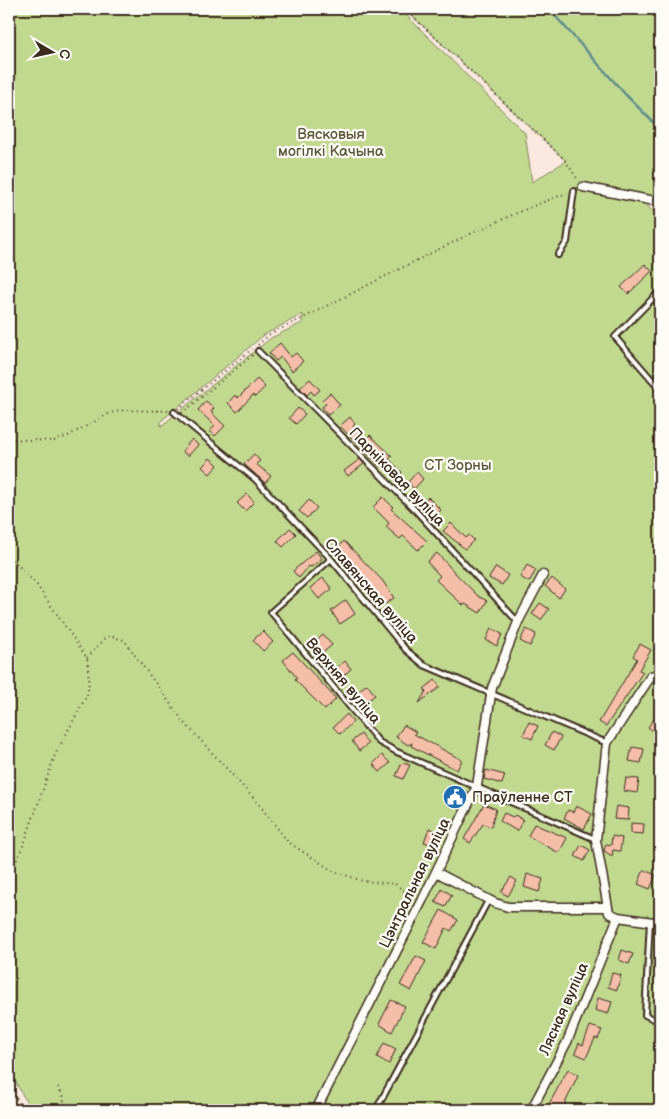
<svg xmlns="http://www.w3.org/2000/svg" width="669" height="1119" font-family="'Balsamiq Sans',sans-serif">
	<rect width="100%" height="100%" fill="#fbe9e0"/>
	<filter id="ink" filterUnits="userSpaceOnUse"><feTurbulence type="fractalNoise" baseFrequency=".02" numOctaves="2"/><feDisplacementMap in="SourceGraphic" scale="10" xChannelSelector="R" yChannelSelector="G"/><feConvolveMatrix kernelMatrix="1 2 1 2 8 2 1 2 1" color-interpolation-filters="sRGB"/></filter>
	<g filter="url(#ink)">
		<path fill="#c1d98f" stroke="#7e8256" fill-rule="evenodd" d="M9,9H400L525,133L532,182L566,161L405,9H660V202L638,198L660,217V1110H31L9,1070ZM303,314L302,323L271,338L161,426V421L264,335Z"/>
		<g fill="none" stroke-linecap="round" stroke-linejoin="round">
			<path stroke="#618b8b" stroke-width="2.5" d="M549,9L626,95L660,129"/>
		</g>
		<path fill="#f5bea9" stroke="#3b2a1e" d="M645,264L652,271L628,294L621,287Z
			M280,343L291,357L296,353L303,361L292,371L281,357L276,361L269,353Z
			M257,379L265,387L255,397L253,395L237,412L228,403L235,395L238,398Z
			M310,379L320,390L314,395L311,391L307,395L300,388Z
			M330,393L340,405L328,415L322,407L326,404L322,400Z
			M206,401L214,408L211,412L225,426L215,436L210,431L215,426L198,410Z
			M298,408L305,414L296,424L289,418Z
			M350,417L355,424L353,426L366,439L370,435L392,456L389,459L402,472L397,478L383,464L380,467L340,426Z
			M192,439L198,445L188,456L182,451Z
			M254,454L260,461L256,464L271,476L265,483L244,464Z
			M210,458L218,465L210,474L202,467Z
			M360,459L364,464L348,476L344,471Z
			M417,472L423,479L414,489L408,482Z
			M247,494L254,502L245,511L237,503Z
			M383,497L393,507L391,509L427,541L418,550L403,536L400,539L386,527L389,523L373,507Z
			M428,497L441,510L433,518L421,505Z
			M309,500L317,508L307,518L299,511Z
			M451,523L466,538L469,535L474,540L465,549L443,531Z
			M290,528L296,534L283,547L277,541Z
			M344,541L382,580L394,598L384,605L372,589L369,592L359,582L362,580L335,551Z
			M316,551L322,559L311,567L309,566L299,578L293,571Z
			M437,553L457,575L478,596L487,601L480,613L465,604L463,605L436,580L440,576L427,562Z
			M527,565L536,570L529,582L520,577Z
			M496,567L508,575L502,585L489,578Z
			M323,578L332,589L319,599L310,588Z
			M552,578L565,589L559,598L545,586Z
			M346,600L355,614L340,624L331,611Z
			M540,603L549,609L541,620L532,614Z
			M491,628L502,634L497,646L486,640Z
			M526,629L536,634L530,646L520,641Z
			M263,631L273,642L263,651L253,640Z
			M323,635L332,645L319,656L311,646Z
			M640,644L651,650L639,670L643,672L606,726L599,722L637,659L633,656Z
			M293,652L336,699L325,710L295,680L297,678L283,660Z
			M345,661L351,669L340,678L333,670Z
			M435,680L440,687L419,703L426,691L424,689Z
			M367,684L375,695L362,705L354,694Z
			M660,711V729L657,734L648,727Z
			M347,714L353,722L340,734L333,727Z
			M529,722L538,726L532,739L523,735Z
			M404,725L416,732L414,734L462,760L457,770L411,746L412,743L408,745L396,737Z
			M552,732L561,737L554,750L545,745Z
			M361,734L368,744L359,751L352,741Z
			M632,747L644,749L641,763L629,761Z
			M382,755L390,763L380,772L373,764Z
			M402,763L410,765L403,779L396,776Z
			M486,770L505,775L502,784L484,779Z
			M626,778L639,779L637,793L624,791Z
			M450,786L465,793L459,808L444,801Z
			M484,804L496,809L491,827L483,824L470,843L464,839Z
			M576,806L592,814L584,829L564,818L568,810L573,812Z
			M616,806L629,808L628,820L614,819Z
			M504,813L513,817L515,815L523,820L517,831L500,821Z
			M631,823L644,824L643,834L631,833Z
			M534,824L567,838L559,853L528,836Z
			M429,828L442,833L437,846L424,842Z
			M612,836L622,838L620,851L613,850L612,856L604,851L606,844L611,845Z
			M581,845L590,850L584,861L575,856Z
			M644,870L656,875L650,889L638,884Z
			M527,874L543,879L539,892L524,887Z
			M511,877L517,881L508,896L501,892Z
			M442,889L452,895L445,907L435,902Z
			M441,910L458,920L451,931L446,928L436,949L423,942Z
			M622,950L633,954L629,964L619,960Z
			M416,956L426,961L411,991L400,985Z
			M612,973L621,975L617,990L608,987Z
			M598,998L612,1002L608,1014L595,1010Z
			M391,1000L405,1006L392,1032L379,1024Z
			M590,1026L602,1030L598,1039L595,1038L586,1058L575,1053L579,1043L583,1045Z
			M384,1043L396,1049L389,1064L377,1057Z
			M568,1069L578,1075L562,1110H552L547,1108Z"/>
		<g fill="none" stroke-linecap="round" stroke-linejoin="round">
			<g stroke="#3b2a1e" stroke-width="8">
				<path id="service" d="M558,255L567,242L574,191
					M660,291L615,337L660,389
					M258,351L416,511L518,622
					M174,412L256,480L331,559L406,650L424,665L607,743
					M331,559L271,612L379,742L397,752L595,839
					M650,921L645,1015L660,1022
					M376,1110L489,899"/>
			</g>
			<g stroke="#3b2a1e" stroke-width="11">
				<path id="minor" d="M583,187L660,202
					M660,673L651,676L607,743L596,840L609,913L618,917L660,923
					M436,872L495,903L508,907H608
					M316,1110L422,901L477,786L492,688L518,622L543,575
					M531,1110L567,1042L618,917"/>
			</g>
			<path stroke="#3b2a1e" stroke-width="2" stroke-dasharray="1 4" stroke-linecap="butt" d="M405,9L564,159L579,181
				M258,345L270,334C369,287 464,231 567,193
				M178,409L252,349
				M182,413L254,354
				M9,439L54,441L68,436L110,413L125,410L169,411
				M9,556L36,584L87,658L89,680L88,693L55,755L24,844L9,877
				M87,658L104,639L110,636L124,640L183,721L258,803L288,842L333,871L363,881L395,884L415,899
				M9,1085L23,1110
				M58,1087L64,1097L63,1110"/>
			<use href="#service" stroke="#fdfcf7" stroke-width="4"/>
			<use href="#minor" stroke="#fdfcf7" stroke-width="8"/>
		</g>
	</g>
	<defs>
		<g id="civic-disc" transform="scale(1.25)"><circle r="9.5" fill="#1f6fb2" stroke="#fdfcf7"/><path d="M-.6-6.5H3V-4.5H.6V-3L4-1V1h2V6H-6V1h2V-1L-.6-3ZM-1.2 2.5V6h2.4V2.5Z" fill="#fff"/></g>
	</defs>
	<g fill-rule="evenodd">
		<use href="#civic-disc" x="455" y="797"/>
	</g>
	<g text-anchor="middle" dominant-baseline="central" stroke-width="4.5" stroke-linejoin="round" paint-order="stroke">
		<g font-size="15" fill="#5c563a" stroke="#fdfcf7">
			<text x="331" y="134">Вясковыя<tspan x="331" dy="17">могілкі Качына</tspan></text>
			<text x="458" y="465">СТ Зорны</text>
		</g>
		<g font-size="15" fill="#3b2a1e" stroke="#fdfcf7">
			<text transform="translate(397 477) rotate(46)">Парніковая вуліца</text>
			<text transform="translate(371 591) rotate(49)">Славянская вуліца</text>
			<text transform="translate(343 681) rotate(50)">Верхняя вуліца</text>
			<text transform="translate(415 883) rotate(-64)">Цэнтральная вуліца</text>
			<text transform="translate(564 1009) rotate(-66)">Лясная вуліца</text>
		</g>
		<g font-size="15" fill="#3b2a1e" stroke="#fdfcf7" text-anchor="start">
			<text x="472" y="797">Праўленне СТ</text>
		</g>
	</g>
	<rect width="669" height="1119" fill="none" stroke="#fdfcf7" stroke-width="30"/>
	<rect x="15" y="15" width="639" height="1089" fill="none" stroke="#3b2a1e" stroke-width="2" filter="url(#ink)"/>
	<g transform="translate(52 52) rotate(99)" stroke="#fdfcf7" stroke-width="4" paint-order="stroke">
	<path d="M0-4L9 19L0 12L-9 19Z" fill="#3b2a1e"/>
	<text y="-8" font-size="14" font-weight="bold" text-anchor="middle" fill="#3b2a1e">С</text>
	</g>
</svg>
